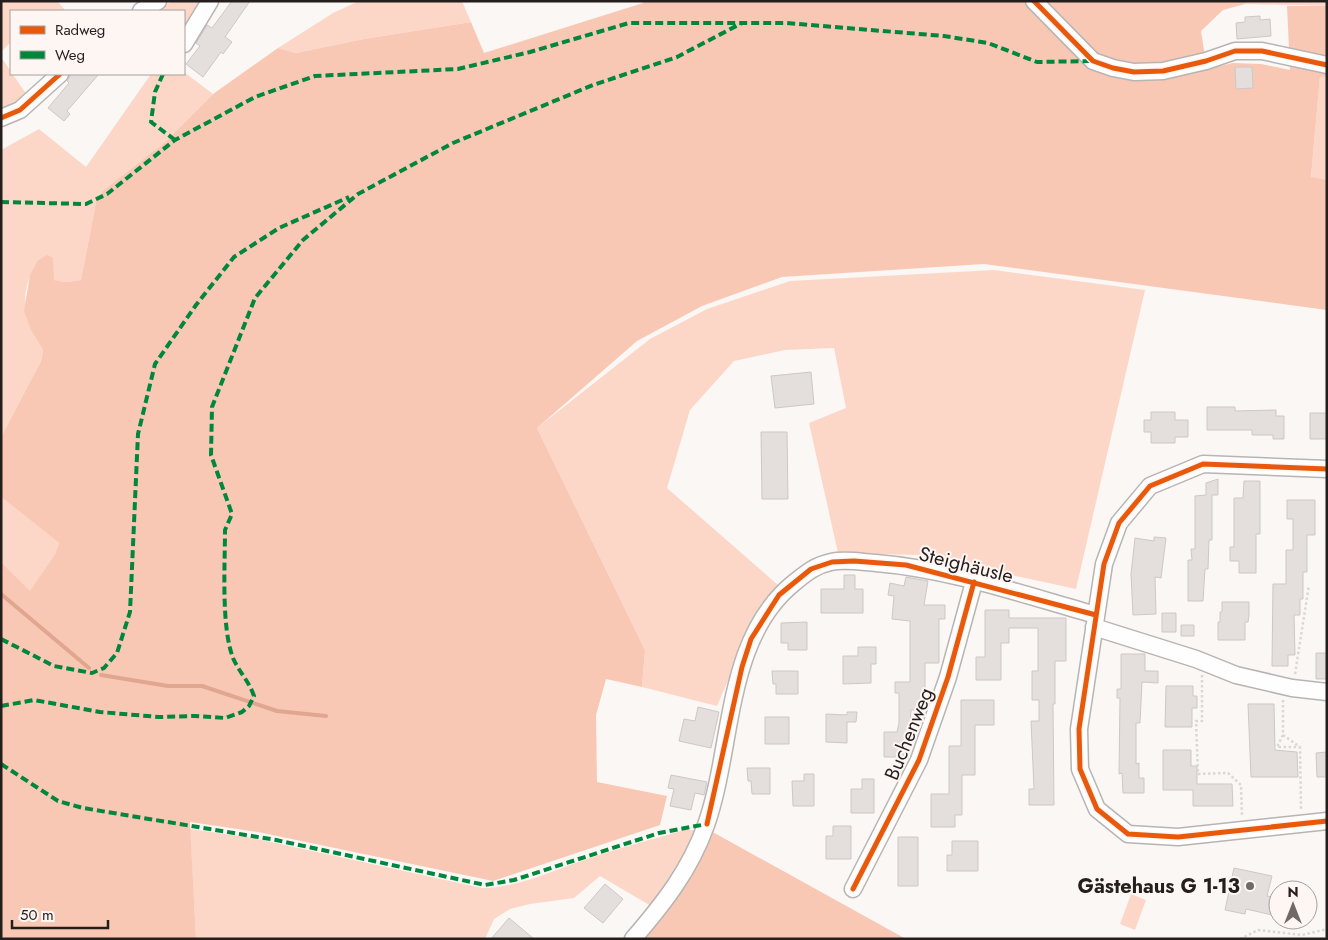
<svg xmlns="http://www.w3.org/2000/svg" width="1328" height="940" font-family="Jost,sans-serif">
	<rect width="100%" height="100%" fill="#fbf7f5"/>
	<path fill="#fcd7c8" d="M1,1H57L66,11H11V42L1,52Z
		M172,1H203L184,30V11H156Z
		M359,1H462L471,22L364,39L296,53L278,48L333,13Z
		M1246,1H1327V6L1245,4Z
		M1,57L27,95L14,107L1,111Z
		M184,72L213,94L164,143L96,202L81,280L66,282L53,280V258L37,261C18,297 23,317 43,350L41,361L1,437V150L39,129L86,167L151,74H184Z
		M1320,75L1327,77V180L1311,178Z
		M994,270L1145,290L1076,589L918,555L838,553L809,423L846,408L834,348L785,350L734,361L690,410L667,488L778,585L747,636L717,706L642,687L645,650L537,428L650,339L707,309L790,281Z
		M1,497L59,543L55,554L30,592L1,562Z
		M190,829L253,838L482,888C520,888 560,867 596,856C625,846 655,839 684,830H693L697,834V841L651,906L600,876L574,898L530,904L510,909L494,919L485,939H196Z
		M1131,894L1146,900L1135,930L1120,924Z"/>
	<path fill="#f8c8b5" d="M643,1H1246L1245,4L1223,10L1201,31L1207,69L1233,63L1261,64L1290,70L1287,6H1327V77L1320,76L1311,177L1327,180V310L984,264L782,277L702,306L637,341L537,428L645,650L642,687L606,679L596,715L597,782L667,796L660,825L493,881L258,832L190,822L196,939H1V562L30,591L55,554L59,543L1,497V437L41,361L43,350L31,330L24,311L30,275L37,261L47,255L53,258L54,280L66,282L81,280L96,202L103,191L164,143L213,94L278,48L296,53L364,39L471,22L484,53L643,3Z
		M709,830L906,939H637Z"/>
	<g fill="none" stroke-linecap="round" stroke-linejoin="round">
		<path stroke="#e0a68f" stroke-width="4" d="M1,594L89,668
			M101,675L168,686H202L277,711L326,716"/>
	</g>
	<path fill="#e4dedc" stroke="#cdc8c6" d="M232,1H250L225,37L232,42L223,54L221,52L203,77L186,64L200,46L196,43L207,25L212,28Z
		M1260,16V20L1270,19L1271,36L1237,39L1236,23L1245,22V17Z
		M1235,67H1252L1253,88L1236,89Z
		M71,74H99L67,111L70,114L64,121L48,108L69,83L67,81Z
		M811,372L814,404L775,408L771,376Z
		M1207,407H1235V411L1276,410V416H1284V439H1273V435H1252V430H1207Z
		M1151,412H1175V420H1188V437H1175V443H1151V432H1144V420H1151Z
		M1310,413H1327V439H1310Z
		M761,432H787L788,499H762Z
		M1218,479V495H1212V540H1209L1208,569H1205L1203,601H1188V560H1192L1191,549H1195V496L1206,495V483Z
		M1244,481H1260V534H1256V573H1239V561H1230V547H1234V498H1243Z
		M1287,500H1315V535H1307V572H1303V599H1300V615H1294L1295,655H1288V666H1272L1273,584H1286V550H1293V519H1287Z
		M1154,537L1166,538L1161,578L1155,577L1156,614L1133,615L1131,574L1135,538L1154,541Z
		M844,575H855V589H863V613H821V589H844Z
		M906,577L928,581L924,605H945V619H939V663H925V694H922V710H911L909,747H904V757H884V732H897L899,723V693H895V682H910V621L892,619L894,596L888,595L890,583L904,586Z
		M1222,602H1249V615L1248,622H1245V640H1218V622H1220V612H1222Z
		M985,610H1009V618H1066V661H1055V704H1053L1054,805H1029V789H1034L1031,721H1039V700H1032V671H1038V628H1009V643H1001V680H976V657H985Z
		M1162,613H1176V632H1162Z
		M807,622V650H788V643H781V623Z
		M1181,625H1194V636H1181Z
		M858,647H876V664H871V683L843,684V656H858Z
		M1316,653H1327V679H1316Z
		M1121,654H1145V671H1158V683L1142,682L1140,723H1136V764L1139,763V778H1144V793H1123L1122,773L1119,774L1120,698H1117V689H1121Z
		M772,671H798V694H776V684H773Z
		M1166,686H1193V696H1197V708H1192V727H1165Z
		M961,700H994V725H975V775H962V815H955V827H931V794H949V746H961Z
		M1248,704H1274L1275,750L1297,752L1298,777H1251Z
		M698,707L719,712L711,748L679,741L684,719L695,721Z
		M847,712H857L856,722H847V743L826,742V714L847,715Z
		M765,717H789V744H765Z
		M1163,750H1191V766H1197V784H1232L1233,806H1193V790H1163Z
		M1327,752V777H1317L1316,753Z
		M747,768H770V794H752L751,781H748Z
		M804,774H814V806H793L792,781H804Z
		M671,775L707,782L704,795L695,793L691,810L670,806L674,789L668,788Z
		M862,779H874V813H851V789H862Z
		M833,826H851V859H826V836H833Z
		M898,837H918V886H898Z
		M952,841H978V871H947V855H952Z
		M1234,868L1272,876L1267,896L1276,898L1272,915L1246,909L1245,914L1225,910Z
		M605,884L623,899L603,923L584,908Z
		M509,918L534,939H491Z"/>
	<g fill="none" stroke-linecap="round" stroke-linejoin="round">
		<g stroke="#b8b4b2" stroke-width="19">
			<path id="minor" d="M1034,1L1093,61L1113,68L1134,72L1163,71L1206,61L1235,51H1262L1327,65
				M141,11L158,1
				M184,44L210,1
				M1,118L20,110L60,74
				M1327,469L1203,464L1150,486L1119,523L1104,564L1079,729L1080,769L1097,809L1128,834L1178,837L1327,821
				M1094,627L1196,659L1236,675L1292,688L1327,692
				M853,889L919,760L948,677L974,582
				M633,939C664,903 690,870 706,825C734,746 724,638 795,582C806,573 816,565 831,562C845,559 862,562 876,563C950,569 1024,595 1096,615"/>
		</g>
		<path stroke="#d9d8d6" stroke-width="2.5" stroke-dasharray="2.5 2.5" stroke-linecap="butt" d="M1295,674L1309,585
			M1202,675V721H1196L1198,774L1228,773L1241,785L1242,816
			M1283,700V735L1300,747L1301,810
			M1283,735L1277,747H1299
			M1240,939L1258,930L1302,935L1327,929"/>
		<use href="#minor" stroke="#fefefe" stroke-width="16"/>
		<path stroke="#00873e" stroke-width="4" stroke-dasharray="8 4" stroke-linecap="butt" d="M163,74L155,92L151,122L175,140
			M1,202L86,204L107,194L175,140L255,97L315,76L458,69L530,52L629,23H786L944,36L988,43L1037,62L1093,61
			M1,639L54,666L92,673L104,668L117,653L130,612L138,434L155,364L196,305L234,257L279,228L349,197
			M1,706L34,700L100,712L159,717L195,716L225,718L242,712L249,706L254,696C249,681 239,672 233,658C221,626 225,566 225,530L232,514L211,455L212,407L255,298L303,240L358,194L453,143L593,85L677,57L742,23
			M1,764L58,801L83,808L276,840L485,885L514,880L659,833L707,824"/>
		<g stroke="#fdf6f3" stroke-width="8">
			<path id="cycleway" d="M1034,1L1093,61L1113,68L1134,72L1163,71L1206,61L1235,51H1262L1327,65
				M1,118L20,110L60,74
				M1327,469L1203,464L1150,486L1119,523L1104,564L1079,729L1080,769L1097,809L1128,834L1178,837L1327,821
				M707,824L742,667L751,639L779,595L811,569L832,562L854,561L906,565L1096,615
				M853,889L919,760L948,677L974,582"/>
		</g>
		<use href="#cycleway" stroke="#e8590c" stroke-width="5"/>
	</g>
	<circle fill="#6f6a68" stroke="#fdf6f3" stroke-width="2" cx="1250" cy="886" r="5"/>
	<g text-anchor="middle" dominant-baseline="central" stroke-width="4" stroke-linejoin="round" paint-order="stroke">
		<g font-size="20" fill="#241e1c" stroke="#fdf6f3">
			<text transform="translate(966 565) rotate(14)">Steighäusle</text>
			<text transform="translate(909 734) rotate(-68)">Buchenweg</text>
		</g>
		<g font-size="20" font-weight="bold" fill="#241e1c" stroke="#fdf6f3" text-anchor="end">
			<text x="1240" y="886">Gästehaus G 1-13</text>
		</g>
	</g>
	<rect width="1328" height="940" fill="none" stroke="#241e1c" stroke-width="5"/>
	<rect x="10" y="10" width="175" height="65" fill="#fdf6f3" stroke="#a6a09d"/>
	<rect x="20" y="26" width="25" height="8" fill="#e8590c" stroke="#a6a09d"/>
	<text x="55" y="35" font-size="15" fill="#241e1c">Radweg</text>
	<rect x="20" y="51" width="25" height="8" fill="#00873e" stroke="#a6a09d"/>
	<text x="55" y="60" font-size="15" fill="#241e1c">Weg</text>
	<g transform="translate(1293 905)"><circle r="24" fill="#fdf6f3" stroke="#a6a09d"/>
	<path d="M0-4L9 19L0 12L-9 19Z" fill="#6f6a68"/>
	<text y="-8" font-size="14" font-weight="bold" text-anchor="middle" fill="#241e1c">N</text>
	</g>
	<path d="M12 920v8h96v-8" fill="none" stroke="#241e1c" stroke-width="2.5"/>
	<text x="20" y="920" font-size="15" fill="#241e1c" stroke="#fdf6f3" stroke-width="4" paint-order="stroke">50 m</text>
</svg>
